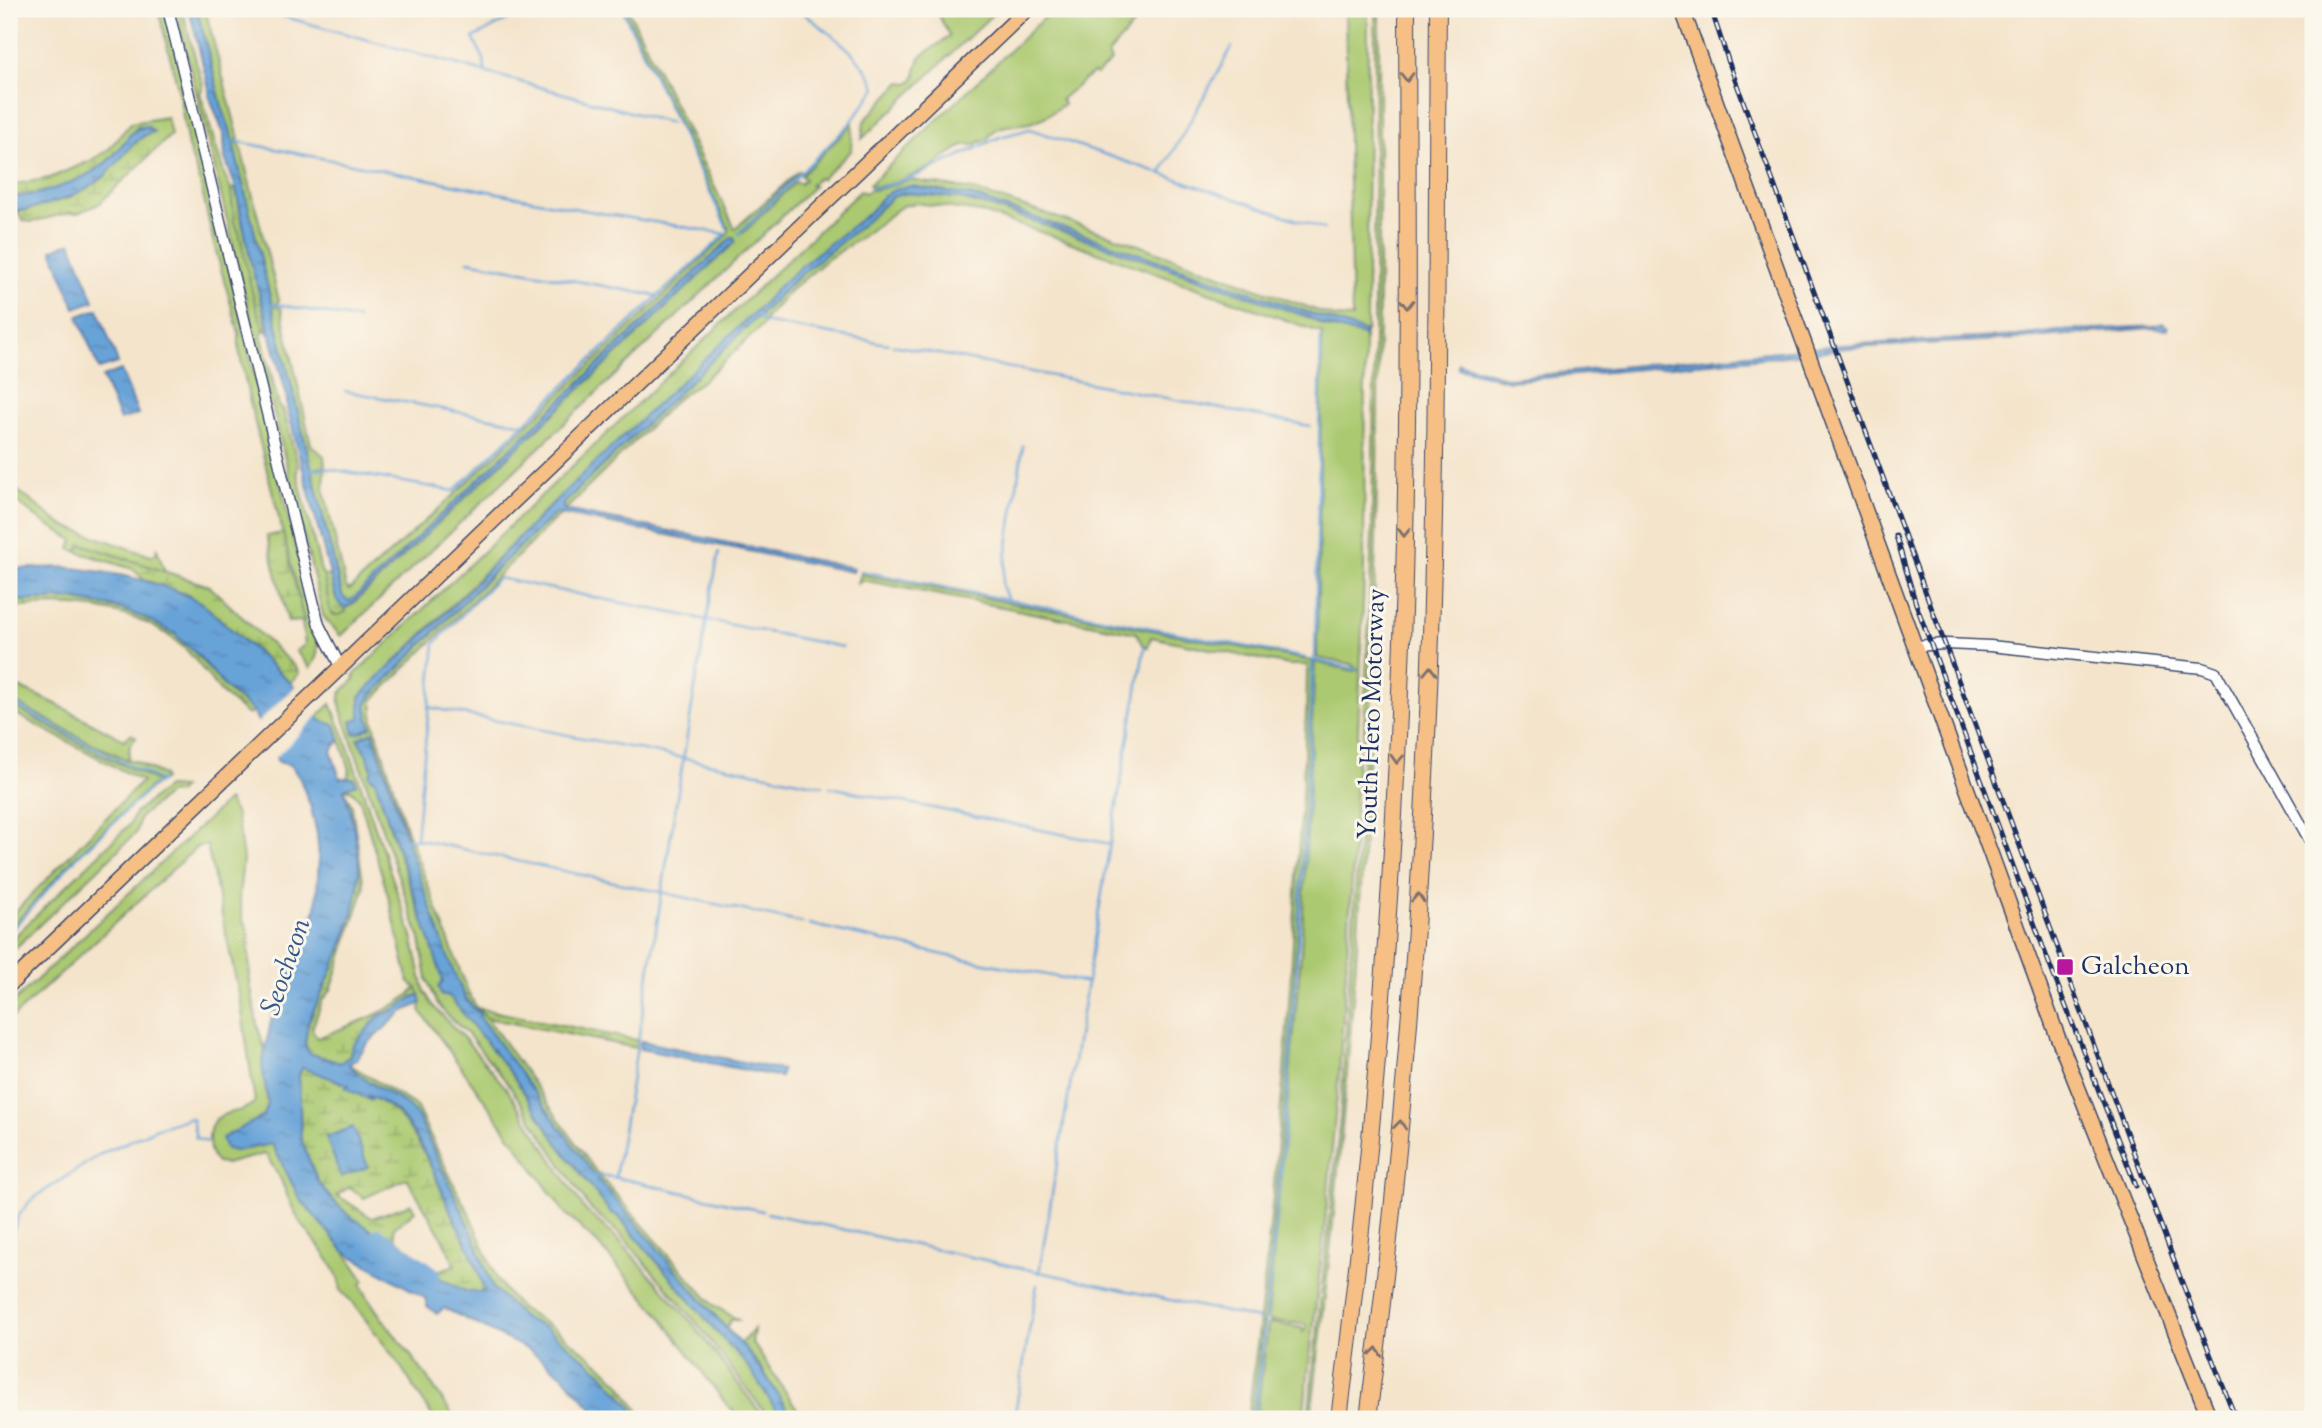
<svg xmlns="http://www.w3.org/2000/svg" width="2322" height="1428" font-family="'Sorts Mill Goudy',serif">
	<defs>
		<pattern id="wetland-marsh" width="20" height="14" patternUnits="userSpaceOnUse" patternTransform="scale(1.75)"><rect width="20" height="14" fill="#abc970"/><path d="M1 5h8M5 5V1M11 12h8M15 12V8" fill="none" stroke="#8aa45f"/></pattern>
		<pattern id="water-ripples" width="26" height="14" patternUnits="userSpaceOnUse" patternTransform="scale(1.75)"><rect width="26" height="14" fill="#68a3d8"/><path d="M2 4q2-2 4 0t4 0M15 11q2-2 4 0t4 0" fill="none" stroke="#5585b2"/></pattern>
	</defs>
	<rect width="100%" height="100%" fill="#fbf7ec"/>
	<filter id="ink" filterUnits="userSpaceOnUse"><feTurbulence type="fractalNoise" baseFrequency=".0143" numOctaves="2"/><feDisplacementMap in="SourceGraphic" scale="14" xChannelSelector="R" yChannelSelector="G"/><feConvolveMatrix kernelMatrix="1 2 1 2 8 2 1 2 1" color-interpolation-filters="sRGB"/></filter>
	<filter id="wash" filterUnits="userSpaceOnUse"><feTurbulence type="fractalNoise" baseFrequency=".00686" numOctaves="4" result="noise"/><feDisplacementMap in="SourceGraphic" scale="28" xChannelSelector="R" yChannelSelector="G"/><feGaussianBlur stdDeviation="1.57" result="paint"/><feColorMatrix in="noise" values="0 0 0 0 0 0 0 0 0 0 0 0 0 0 0 0 0 1.4 0 .05"/><feComposite in="paint" operator="in"/></filter>
	<g filter="url(#wash)">
		<rect width="100%" height="100%" fill="#f4e4cb"/>
		<path fill="#abc970" stroke="#637c67" stroke-width="2" d="M158,9H165L185,88L317,635C318,648 319,657 310,668L296,651L305,645L299,597L250,403L239,350V333L214,244L200,182L188,147L179,92Z
			M176,9H182L203,87L200,93L224,174L231,189L234,221L239,232L264,331L261,333L279,407L283,409L298,465L297,472L321,571L324,577L330,610L345,612V608L352,605L735,242L734,238H731L355,597L350,601L345,599L342,595L229,126L222,107L197,9H205L239,139L233,142L240,145L279,301L273,306L281,308L311,445L324,456L325,466L313,469H325L324,491L346,587L349,590L456,493L728,234L729,229L624,9H628L735,229L800,170L739,233H743L795,182L800,184L805,179L801,176L853,123L851,151L821,179L818,178L810,185L814,186L341,636L323,616L316,586Z
			M944,9H998L862,139L864,121L901,82L909,83L914,79L920,57L950,36L937,13Z
			M1053,9H1147L1108,54L1111,61L1096,75L1093,73L1061,99L1064,104C1053,112 1042,120 1029,123C1014,126 995,123 988,139L973,145H964L938,161V164C924,171 879,192 869,185Z
			M1345,9H1368L1367,330L1365,332L972,196L911,186L879,200L871,212L806,262L764,303L558,498L360,697V719L370,727L366,706L372,695L549,517L556,513L563,514L556,518L373,700V721L409,837L408,839L373,732L358,739L367,755L399,855L420,914L430,936L449,996L513,1076L558,1144L611,1212L618,1216L723,1339L738,1353L752,1372L782,1419H770L692,1317L622,1236L589,1207L510,1086L467,1033L449,1017L437,1003L427,979L420,939L341,710C337,691 343,691 355,679L354,675L860,191L866,193L869,190C886,191 895,182 911,180L973,190L1122,239L1335,317L1352,318Z
			M1375,9H1379C1379,218 1380,428 1373,637C1365,895 1343,1153 1312,1410L1311,1419H1308L1340,1118L1360,825L1372,536L1374,393Z
			M915,193L957,198L996,208L1308,317L1325,326L1365,336L1364,577L1353,864L1339,1074L1325,1223L1303,1419H1256L1268,1326L1270,1323L1302,1328L1303,1332L1307,1328L1305,1324L1270,1321L1268,1318L1301,953L1315,662L1354,671L1358,669L1351,664L1317,658L1322,333L1055,237L980,212L916,203L902,206L863,236L828,259L791,290L765,319L764,324L704,380L678,398L565,510L563,508L564,504L578,489L727,343L819,258L868,220L892,197L900,194Z
			M9,484L62,525L151,556L156,553L157,549L165,572L81,544L78,552L70,549L73,540L40,520L9,496Z
			M861,574L1312,661C1302,914 1283,1167 1252,1419H1248C1271,1240 1287,1057 1297,877C1301,806 1307,736 1307,665H1289L1151,637L1148,647L1144,646L1136,633L862,580L857,585Z
			M9,683L54,703L124,740L131,734L136,737L130,745L128,760L84,740L9,699Z
			M9,704L96,752L159,782L150,787L74,858L9,930V918L142,781L23,718L9,709Z
			M331,704L345,738L412,936L424,990L433,1006L464,1038L507,1089L585,1210L619,1240L690,1320L765,1419H742L727,1405L659,1314L598,1244L565,1213L420,1010C423,998 420,989 409,982L389,899L360,800L352,791L344,789L356,784L354,778H347L350,770L335,725L321,722L317,717Z
			M167,787L182,788L178,793L168,794L140,817L136,833L9,954V942L130,824L135,813Z
			M228,800L236,815L243,858L239,897L243,920L248,929L250,982L257,1024L265,1051L262,1066L268,1103L264,1116L245,1127L235,1151L272,1144L300,1199L345,1252L364,1280L361,1285C374,1310 391,1330 408,1352C425,1373 440,1397 455,1419H434L401,1367L353,1303L341,1291C339,1265 313,1241 299,1220C291,1207 287,1194 281,1180C277,1172 271,1164 267,1156L264,1154L225,1164L217,1163C207,1153 205,1125 219,1117C230,1110 241,1114 255,1102L241,1004L207,845L198,846L9,1021V1006Z
			M407,841H411L469,994L479,1012L487,1018L597,1173L712,1304L738,1320H731L726,1328L596,1178L479,1016V1012C454,998 418,873 407,841Z
			M754,1329L752,1342L804,1419H793L761,1367L741,1343Z"/>
		<path fill="url(#wetland-marsh)" stroke="#637c67" stroke-width="2" fill-rule="evenodd" d="M167,117L171,135L99,204L78,213H68L32,222L24,221L19,215L9,212V208L18,212L68,198L103,178L138,138L146,134L139,126C127,135 121,149 110,159C89,178 37,199 9,196V185L50,178L90,161L108,150L131,123Z
			M236,188L241,219L269,334C256,325 244,252 239,232L234,221L231,189Z
			M283,533L304,621L288,622L267,536Z
			M81,544L209,586L295,667L299,673L291,683L255,649L188,595L144,580L133,569L78,552Z
			M330,574C333,586 334,602 345,608L346,612L339,615H334L330,611L324,577Z
			M72,599C107,606 145,612 175,634C194,649 207,668 224,686C232,695 243,703 253,711L248,715C239,707 228,700 220,691C207,676 197,659 182,646C136,605 66,601 9,608V601Z
			M9,699L84,740L127,760L135,761L163,775L164,779L159,782L96,752L9,704Z
			M344,789L352,806L364,888L331,990L322,1001L312,1029L317,1038C350,1025 391,1013 417,988L420,995L415,996L394,1010L379,1016L353,1045L349,1057L340,1063L309,1053L305,1044L308,1023L323,990L349,808Z
			M477,1008L637,1040V1048L487,1018Z
			M349,1064L416,1106L463,1203L466,1206L496,1277L506,1292L520,1308L555,1329L601,1365L619,1383L640,1413L651,1419H639L629,1404L564,1344L546,1328L524,1318L493,1288L472,1232L418,1117C400,1092 367,1088 349,1064Z
			M303,1067L350,1086L370,1099L366,1094C376,1099 389,1105 397,1114C423,1141 436,1179 451,1213C463,1239 478,1263 484,1292H467L431,1274L406,1258L367,1227L347,1214L329,1196L317,1180L301,1139L299,1074ZM407,1178L441,1236L455,1265L437,1271L395,1238L394,1228L415,1211L411,1204L372,1218L337,1195L350,1187L364,1198Z"/>
		<path fill="url(#water-ripples)" stroke="#42699b" stroke-width="2" fill-rule="evenodd" d="M189,9H197L222,107L229,126L342,595L345,599L350,601L355,597L731,238H734L735,242L351,605L345,608L340,605L336,598L287,407V396L250,259L236,188L225,158L224,135L209,95V89Z
			M147,126L154,132C133,136 119,166 101,179C83,193 62,200 41,206C29,209 20,213 9,208V196C38,199 90,178 111,158C124,146 129,128 147,126Z
			M911,186L972,196L1365,332V336L1325,326L1308,317L996,208L957,198L907,193L892,197L868,220L792,282L761,314L760,318H756L563,504V508L566,510L854,568L853,572L556,513L496,569L372,695L366,706L371,727L360,733L354,734L351,721L360,719V697L368,688L448,611L558,498L764,303L777,288L806,262L870,212L883,196L898,188Z
			M71,242L94,301L75,308L52,250Z
			M98,309L118,363L99,369L78,316Z
			M2163,323L2168,327V329L2153,328L2019,339L1847,348L1796,355L1509,381L1458,368V363L1509,378L1840,345L2016,336L2059,331L2153,326Z
			M121,370L138,414L120,420L102,377Z
			M63,567C111,572 160,580 202,603L291,683L321,721L335,725L340,740L331,751L340,778H354L357,784L344,789C351,812 361,852 359,875C357,924 328,978 308,1023L305,1044L309,1053L340,1063L349,1057L353,1045L379,1016L394,1010L415,996L420,995L422,1003L402,1012L366,1045L357,1059L349,1064C367,1088 400,1092 418,1117L472,1232L493,1288L524,1318L546,1328L601,1372L629,1404L639,1419H602L562,1375L531,1351L444,1308L437,1314L427,1306L425,1298L345,1252L300,1199L272,1144L235,1151L226,1149L222,1138L264,1116L268,1103L262,1066L272,1016L316,908L319,859L317,834L311,808L300,779L291,765L278,762L253,711L225,687L199,656L173,633L145,618L115,607L72,599L9,601V569ZM303,1068L349,1085L345,1088L372,1101L367,1095C377,1099 388,1105 396,1111C422,1136 438,1184 453,1216C465,1241 478,1264 484,1292H467L431,1274L406,1258L367,1227L347,1214L329,1196L317,1180L301,1139L299,1074Z
			M373,732L406,838L451,965L466,1000L476,1011L479,1012V1016L597,1178L726,1328C754,1355 773,1386 793,1419H782L745,1362L723,1339L618,1216L611,1213L558,1144L513,1076L449,996H442L438,987L443,981C422,914 396,847 375,780L371,778L369,774L372,770L367,755L358,739Z
			M641,1041L782,1070L780,1077L640,1049Z
			M353,1127L368,1167L341,1177L326,1137Z"/>
		<path fill="#f4e4cb" d="M297,685L320,714L273,760L255,725Z"/>
		<g fill="none" stroke-linecap="round" stroke-linejoin="round">
			<path stroke="#68a3d8" stroke-width="2.5" d="M256,9L670,123
				M622,9L727,228
				M485,71L484,59L473,38L528,9
				M230,142H240L594,212L726,234
				M1161,173L1232,47
				M871,188C886,189 897,180 912,178L1000,137L1030,129L1324,229
				M739,234L849,125L876,88C862,53 826,31 798,9
				M468,261L658,296
				M271,306L275,304L357,319
				M759,317L763,322L888,344
				M893,345L1310,426
				M345,391L524,424
				M309,470L325,468L454,491L658,296L726,234
				M861,571L1305,658
				M1007,598L1002,585L1023,446
				M1313,660L1356,669
				M9,701L72,736L161,781L147,791L77,857L9,933
				M428,707L823,786
				M830,787L1110,844
				M416,839L435,643L498,578L842,647
				M406,840L416,839L803,923
				M809,924L944,955L1088,983
				M595,1177L601,1175L633,1181L762,1211
				M615,1177C652,969 680,760 719,552
				M767,1213L1258,1319
				M9,1244L18,1216L31,1200L99,1155L155,1129L189,1118L192,1119L196,1138L207,1142
				M1039,1273L1110,844L1145,645
				M1014,1419L1037,1285
				M1254,1419C1285,1167 1303,914 1313,660L1315,655L1321,338"/>
			<path stroke="#68a3d8" stroke-width="18" d="M378,1237L432,1275"/>
		</g>
	</g>
	<g filter="url(#ink)">
		<g fill="none" stroke-linecap="round" stroke-linejoin="round">
			<g stroke="#3c4a6e" stroke-width="13">
				<path id="tertiary" d="M168,9L319,625L341,668
					M1914,646L1946,644L1990,646L2202,668L2216,673L2313,846"/>
			</g>
			<g stroke="#3c4a6e" stroke-width="17">
				<path id="primary" d="M1682,9L2057,1035L2210,1419"/>
			</g>
			<g stroke="#3c4a6e" stroke-width="17">
				<path id="trunk" d="M9,985L1027,9"/>
			</g>
			<g stroke="#3c4a6e" stroke-width="18">
				<path id="motorway" d="M1339,1419C1370,1177 1390,934 1400,691C1410,464 1408,236 1407,9
					M1368,1419C1399,1178 1419,934 1429,691C1438,463 1436,236 1438,9"/>
			</g>
			<use href="#tertiary" stroke="#fff" stroke-width="10"/>
			<use href="#primary" stroke="#f5bf86" stroke-width="14"/>
			<use href="#trunk" stroke="#f5bf86" stroke-width="14"/>
			<use href="#motorway" stroke="#f5bf86" stroke-width="16"/>
			<g stroke="#1b2f5e" stroke-width="5">
				<path id="rail" d="M1711,9L1729,63L2183,1285L2236,1419
					M1896,536L1916,604L2052,971L2136,1186"/>
			</g>
			<use href="#rail" stroke="#fbf7ec" stroke-width="2.5" stroke-dasharray="8" stroke-linecap="butt"/>
		</g>
		<defs><path id="oneway-chevron" d="M-2-3.5L2.5 0L-2 3.5" fill="none" stroke-width="1.6" stroke-linecap="round" stroke-linejoin="round" transform="scale(1.75)"/></defs>
		<g stroke="#7d7070">
			<use href="#oneway-chevron" transform="translate(1407 77) rotate(90)"/>
			<use href="#oneway-chevron" transform="translate(1407 304) rotate(90)"/>
			<use href="#oneway-chevron" transform="translate(1404 532) rotate(91)"/>
			<use href="#oneway-chevron" transform="translate(1430 671) rotate(-89)"/>
			<use href="#oneway-chevron" transform="translate(1397 759) rotate(93)"/>
			<use href="#oneway-chevron" transform="translate(1418 898) rotate(-86)"/>
			<use href="#oneway-chevron" transform="translate(1400 1125) rotate(-84)"/>
			<use href="#oneway-chevron" transform="translate(1376 1352) rotate(-83)"/>
		</g>
	</g>
	<rect fill="#b5179e" stroke="#fbf7ec" stroke-width="2.5" x="2056" y="958" width="18" height="18" rx="3.5"/>
	<g text-anchor="middle" dominant-baseline="central" stroke-width="6" stroke-linejoin="round" paint-order="stroke">
		<g font-size="26" fill="#1b2f5e" stroke="#fbf7ec">
			<text transform="translate(1373 714) rotate(-88)">Youth Hero Motorway</text>
		</g>
		<g font-size="26" fill="#1b2f5e" stroke="#fbf7ec" text-anchor="start">
			<text x="2081" y="967">Galcheon</text>
		</g>
		<g font-size="28" font-style="italic" fill="#365889" stroke="#fbf7ec">
			<text transform="translate(287 967) rotate(-71)">Seocheon</text>
		</g>
	</g>
	<rect width="2322" height="1428" fill="none" stroke="#fbf7ec" stroke-width="35"/>
</svg>
